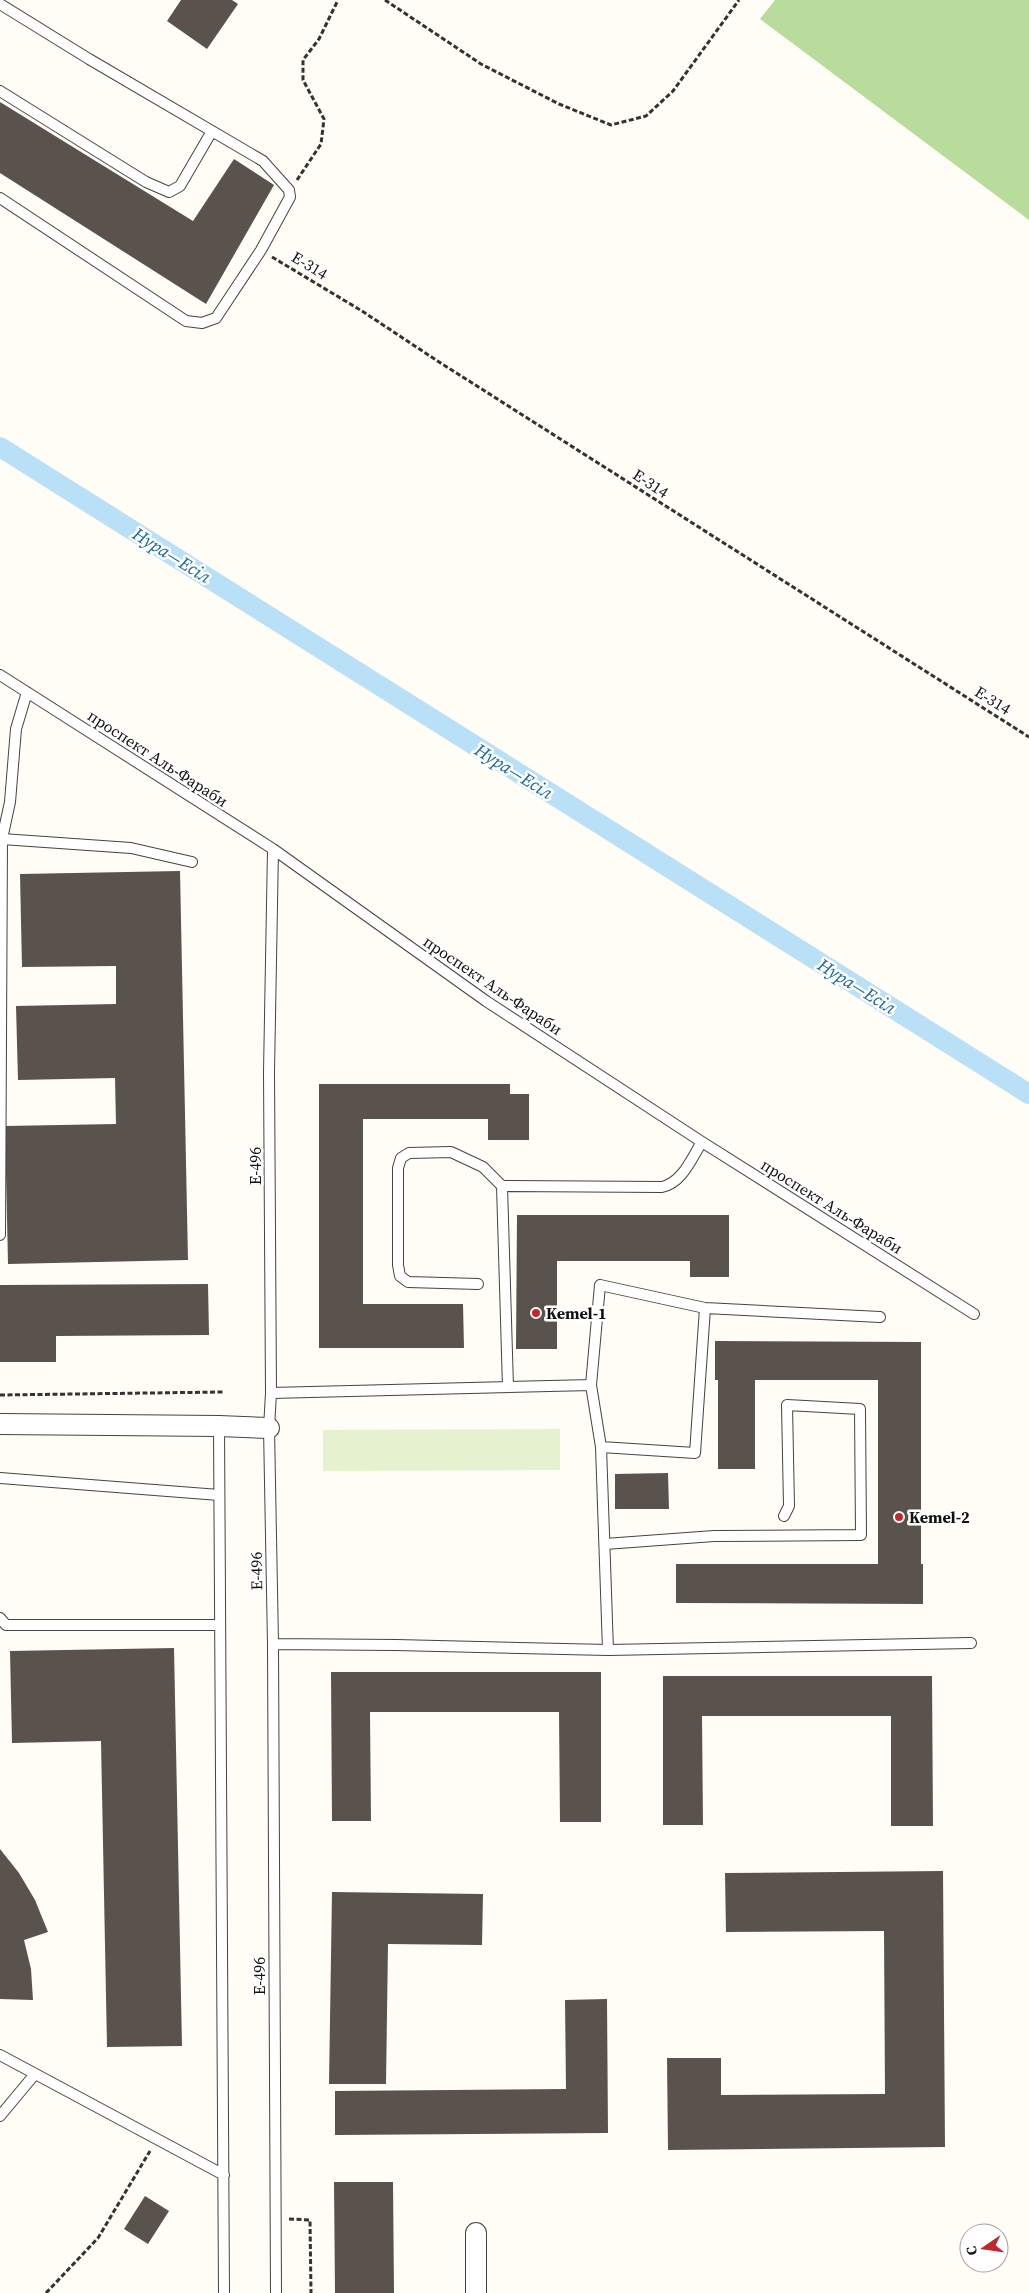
<svg xmlns="http://www.w3.org/2000/svg" width="1029" height="2293" font-family="'Source Serif 4',serif">
	<rect width="100%" height="100%" fill="#fffdf5"/>
	<path fill="#b9dc9c" d="M775,0H1029V220L760,19Z"/>
	<path fill="#e6f2cf" d="M560,1429V1470L323,1471V1430Z"/>
	<g fill="none" stroke-linecap="round" stroke-linejoin="round">
		<path stroke="#b9e0f7" stroke-width="20" d="M0,447L1029,1094"/>
	</g>
	<path fill="#5a524d" d="M181,0H232L238,4L207,49L167,21Z
		M0,102L193,221L234,159L274,185L206,304L0,173Z
		M180,871L188,1260L8,1264L5,1126L116,1124L115,1078L18,1080L16,1006L116,1004V966L22,967L20,874Z
		M319,1084H510V1094H529V1140H488V1119H363V1304H463L464,1348H319Z
		M517,1215H729V1277H690V1261H557V1349H516Z
		M208,1284L209,1335L56,1336V1362H0V1285Z
		M715,1341L921,1342V1564H923V1604L676,1603V1564H878V1380H755V1469H718V1380H715Z
		M668,1473L669,1509H615V1474Z
		M174,1648L182,2046L107,2047L101,1741L12,1743L10,1651Z
		M331,1672H601V1822H560L559,1712H370L371,1821H332Z
		M663,1676H932L933,1826H891V1716H702L703,1825H663Z
		M0,1849L19,1873L35,1900L48,1932L24,1940L31,1969L33,2000L0,1999Z
		M943,1871L945,2147L668,2150L667,2058H721V2095L885,2094L884,1931L726,1932L725,1873Z
		M332,1892L483,1894L482,1945L388,1944L386,2084H329Z
		M607,1999L608,2133L335,2135V2091L566,2089L565,2000Z
		M334,2182H393L394,2293H335Z
		M145,2196L169,2211L148,2244L124,2229Z"/>
	<g fill="none" stroke-linecap="round" stroke-linejoin="round">
		<g stroke="#444" stroke-width="12">
			<path id="lane" d="M0,4L89,59L263,161L289,190L290,197L261,250L216,318L202,323L186,321L0,198
				M0,91L146,182L169,192L180,186L212,131
				M0,675L273,849L486,1001L702,1142L974,1314
				M2,839L131,848L192,862
				M273,849L269,1072L271,1393L269,1428L273,1644L276,2293
				M502,1186L662,1187C683,1182 691,1159 702,1142
				M0,1235L2,839L10,802L16,729L27,692
				M478,1284L408,1282L400,1276L398,1265V1168L401,1158L409,1153L451,1152L483,1167L502,1186L508,1387
				M591,1385L601,1447L608,1650
				M271,1393L591,1385L600,1285L705,1308L880,1317
				M219,1426L224,2293
				M601,1447L695,1453L705,1308
				M0,1478L219,1495
				M605,1544L714,1536L861,1535L860,1409L787,1405L789,1506L784,1516
				M0,1618L6,1625H220
				M273,1644L396,1645L608,1650L971,1643
				M0,2055L224,2175
				M0,2116L35,2074"/>
		</g>
		<g stroke="#444" stroke-width="22">
			<path id="street" d="M0,1424L219,1426L269,1428
				M476,2293V2233"/>
		</g>
		<path stroke="#333" stroke-width="3" stroke-dasharray="5 2.5" stroke-linecap="butt" d="M385,0L481,64L559,104L611,125L646,116L673,91L739,0
			M297,180L321,144L324,119L303,80V60L319,39L338,0
			M272,257L362,311L436,360L1029,737
			M0,1395L223,1392
			M289,2219L310,2220L311,2293
			M46,2293L98,2238L150,2151"/>
		<use href="#lane" stroke="#fff" stroke-width="10"/>
		<use href="#street" stroke="#fff" stroke-width="20"/>
	</g>
	<g fill="#c4262e" stroke="#fff" stroke-width="2">
		<circle cx="536" cy="1313" r="5"/>
		<circle cx="899" cy="1517" r="5"/>
	</g>
	<g text-anchor="middle" dominant-baseline="central" stroke-width="5" stroke-linejoin="round" paint-order="stroke">
		<g font-size="16" fill="#111" stroke="#fff">
			<text transform="translate(310 265) rotate(31)">E-314</text>
			<text transform="translate(651 483) rotate(33)">E-314</text>
			<text transform="translate(993 700) rotate(32)">E-314</text>
			<text transform="translate(158 758) rotate(33)">проспект Аль-Фараби</text>
			<text transform="translate(493 985) rotate(34)">проспект Аль-Фараби</text>
			<text transform="translate(255 1166) rotate(-90)">E-496</text>
			<text transform="translate(832 1206) rotate(32)">проспект Аль-Фараби</text>
			<text transform="translate(256 1571) rotate(-91)">E-496</text>
			<text transform="translate(259 1976) rotate(-90)">E-496</text>
		</g>
		<g font-size="16" font-weight="bold" fill="#111" stroke="#fff" text-anchor="start">
			<text x="546" y="1313">Kemel-1</text>
			<text x="909" y="1517">Kemel-2</text>
		</g>
		<g font-size="18" font-style="italic" fill="#1768a6" stroke="#fff">
			<text transform="translate(172 555) rotate(32)">Нура—Есіл</text>
			<text transform="translate(514 771) rotate(32)">Нура—Есіл</text>
			<text transform="translate(857 986) rotate(32)">Нура—Есіл</text>
		</g>
	</g>
	<g transform="translate(984 2248) rotate(257)"><circle r="24" fill="#ffffff" stroke="#a0a0a0"/>
	<path d="M0-4L9 19L0 12L-9 19Z" fill="#c4262e"/>
	<text y="-8" font-size="14" font-weight="bold" text-anchor="middle" fill="#111111">С</text>
	</g>
</svg>
